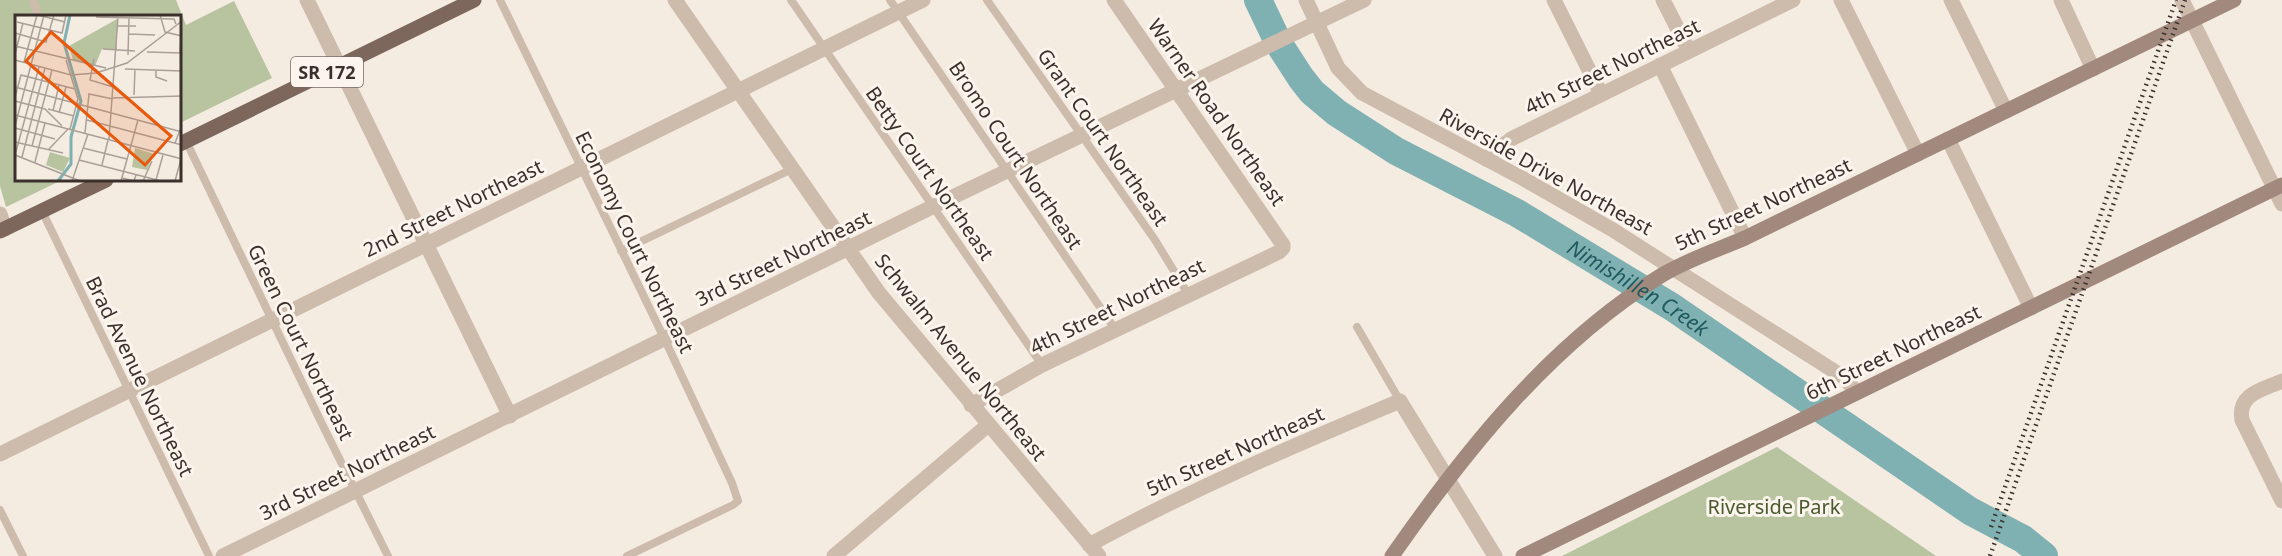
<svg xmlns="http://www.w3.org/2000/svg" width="2282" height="556" font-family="'Noto Sans',sans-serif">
	<rect width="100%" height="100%" fill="#f4ebe1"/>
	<path fill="#b8c4a0" d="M0,0H176L186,25L234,1L272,78L180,123V16H16V180H62L6,207L0,186Z
		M1777,447L1936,556H1562Z"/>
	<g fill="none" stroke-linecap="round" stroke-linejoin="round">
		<path stroke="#7fb0b2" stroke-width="28" id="s1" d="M1258,0L1279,44L1301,78L1312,92L1337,113L1396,151L1517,213L1672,307L1970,511L2023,539L2044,556"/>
		<path stroke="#cdbbac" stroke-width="8" d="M33,0L38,16
			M500,0L665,340L732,483L738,501L733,505L627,556
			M791,0L1042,365
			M890,0L1115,329
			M987,0L1155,240L1188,294
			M186,141L323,426L388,556
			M42,211L209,556
			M621,251L792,169
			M1357,327L1400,401
			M0,510L23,556"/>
		<path stroke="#cdbbac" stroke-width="15" d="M307,0L510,416
			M675,0L879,293L1099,556
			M1306,0L1338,68L1362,93L1522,178L1613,230L1845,378L1856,392
			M1554,0L1601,94
			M1663,0L1689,51
			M1841,0L1918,154
			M1951,0L2006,111
			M2061,0L2093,69
			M2182,0L2282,204
			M1660,65L1745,238
			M1948,139L2031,308
			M1486,159L1511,139L1793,0
			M0,214L5,229
			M2282,381C2262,390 2237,394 2242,420L2282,501
			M971,405L1042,365L1279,252L1283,248V245L1114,0
			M0,454L923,0
			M1089,545C1190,490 1295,445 1400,401L1495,556
			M834,556L988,425"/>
		<path stroke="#cdbbac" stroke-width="15" d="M223,556L934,206L1364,0"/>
		<path stroke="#a18a7d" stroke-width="15" d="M1392,556C1466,450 1550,344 1662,275C1687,260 1717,250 1745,238L2234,0
			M1523,556L2282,185"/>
		<path stroke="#7d675c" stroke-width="15" d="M180,144L474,0
			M0,231L106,180"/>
		<path stroke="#3b302b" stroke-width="4.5" stroke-dasharray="1.5 4.5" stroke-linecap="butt" d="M1991,527L2176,0
			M1990,556L2185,0"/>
	</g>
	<g text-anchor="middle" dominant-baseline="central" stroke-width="6" stroke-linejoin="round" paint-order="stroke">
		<rect fill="#fbf5ee" stroke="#756b66" stroke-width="1.5" x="291" y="57" width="72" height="30" rx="4.5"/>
		<g font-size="18" font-weight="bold" fill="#3b302b">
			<text x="327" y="72">SR 172</text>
		</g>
		<g font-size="20" fill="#3b302b" stroke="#fbf5ee">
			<text transform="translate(1612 66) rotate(-26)">4th Street Northeast</text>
			<text transform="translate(1217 112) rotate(55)">Warner Road Northeast</text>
			<text transform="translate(1103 137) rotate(55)">Grant Court Northeast</text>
			<text transform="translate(1016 155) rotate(56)">Bromo Court Northeast</text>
			<text transform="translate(1546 171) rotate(29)">Riverside Drive Northeast</text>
			<text transform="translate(930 173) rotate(55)">Betty Court Northeast</text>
			<text transform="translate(1763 204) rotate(-25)">5th Street Northeast</text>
			<text transform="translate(453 208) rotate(-26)">2nd Street Northeast</text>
			<text transform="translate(635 242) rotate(64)">Economy Court Northeast</text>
			<text transform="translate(783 258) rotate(-26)">3rd Street Northeast</text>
			<text transform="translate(1117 306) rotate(-26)">4th Street Northeast</text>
			<text transform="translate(301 342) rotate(64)">Green Court Northeast</text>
			<text transform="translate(1893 352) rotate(-26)">6th Street Northeast</text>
			<text transform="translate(961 357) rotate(51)">Schwalm Avenue Northeast</text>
			<text transform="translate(140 376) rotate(64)">Brad Avenue Northeast</text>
			<text transform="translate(1235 451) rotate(-24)">5th Street Northeast</text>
			<text transform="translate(347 472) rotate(-26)">3rd Street Northeast</text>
		</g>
		<g font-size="20" fill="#4a5a2e" stroke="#fbf5ee">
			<text x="1774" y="506">Riverside Park</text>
		</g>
		<g font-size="21" font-style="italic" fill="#1f5a5e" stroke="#fbf5ee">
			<text stroke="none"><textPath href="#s1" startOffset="488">Nimishillen Creek</textPath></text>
		</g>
	</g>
	<g transform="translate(15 15)">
		<rect width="166" height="166" fill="#f4ebe1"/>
		<path d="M102,4V35L87,34L80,51L58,45L54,31ZM120,133L139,139L132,155L117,152ZM35,137L55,143L48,157L31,150Z" fill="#b8c4a0"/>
		<path fill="none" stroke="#7fb0b2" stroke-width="3" d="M43,166L56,149V122L66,86L49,28L55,0"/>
		<path fill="none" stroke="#aaa098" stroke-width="1.5" d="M23,0L50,7M145,0L150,17L167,21M81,2L159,4L161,9M2,7L47,18L51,0M102,11H121M0,18L31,27L39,0M114,19L140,20M0,31L91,53M88,34L120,36M132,37L167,38M165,38L167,13M0,39L8,8M113,40L114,3M79,44L75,65L98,72M0,45L56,60L81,58L112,48L167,6M51,45L63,84L55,114M9,47L22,0M24,52L0,140L65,166M110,54L167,56M141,55V62L152,66M0,72L167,117M119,80L120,54M0,82L6,60L60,74M98,83L167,81M0,86L30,94L47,111M33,94L59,101M38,96L44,70M44,98L51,72M0,100L167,144M72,105L167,130M0,111L29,0M0,113L40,124M70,118L74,79L98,84M94,124L103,2M0,127L48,138M160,128L167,110M17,131L37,55M68,133L112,144M34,134L53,114M7,142L30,53M64,145L146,166M20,147L30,108M87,150L93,125M107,163L119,166L121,160M141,165L148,140M57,166L73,119M106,166L123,105M128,166L137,146M160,166L166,144"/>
		<path fill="#e8590c" fill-opacity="0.15" stroke="#e8590c" stroke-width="3" d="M36,17L156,121L130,150L11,46Z"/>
		<rect width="166" height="166" fill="none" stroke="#3b302b" stroke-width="3"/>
	</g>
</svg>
